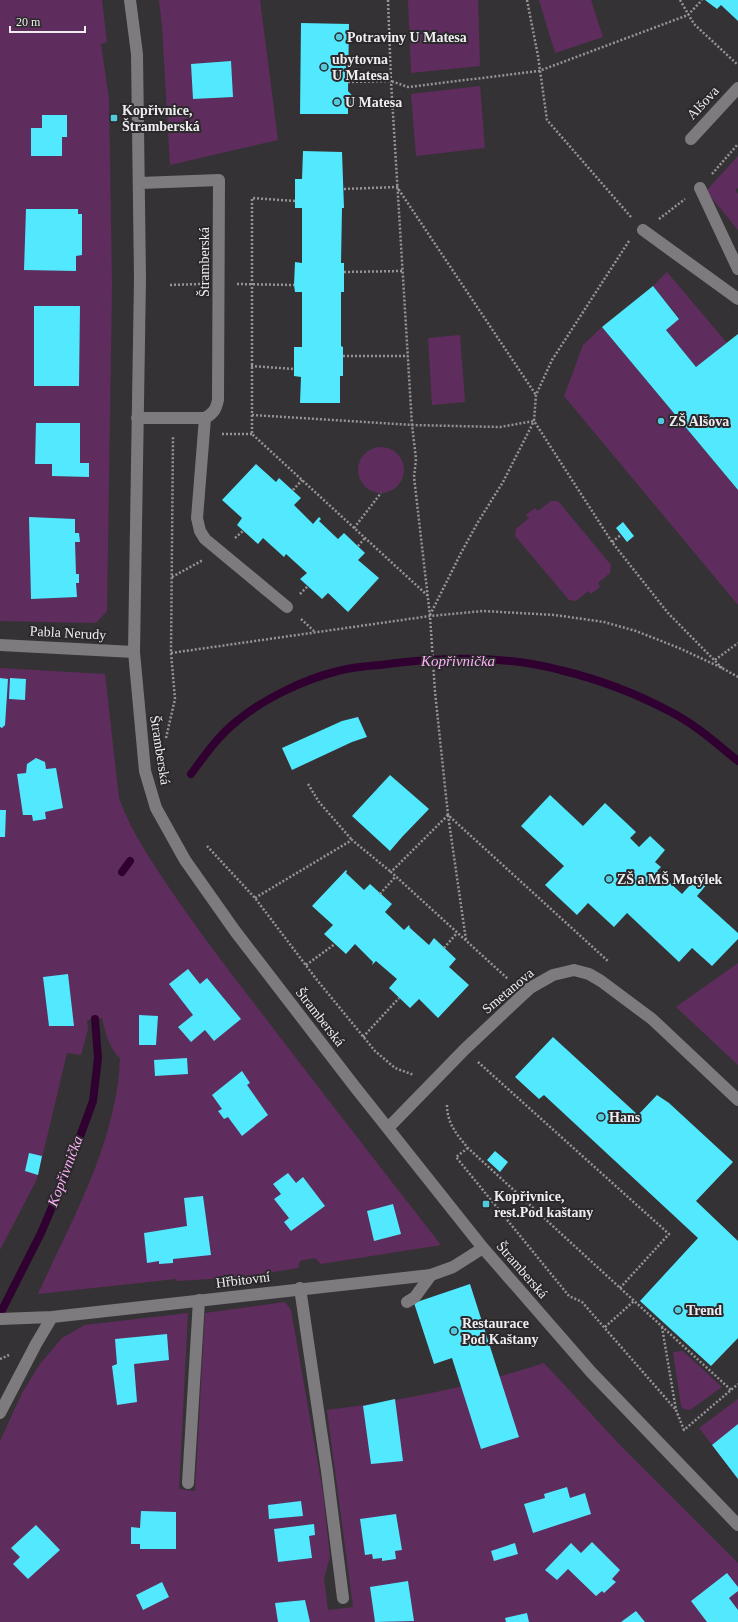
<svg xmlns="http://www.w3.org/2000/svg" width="738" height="1622" font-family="'Times New Roman',serif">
	<rect width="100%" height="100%" fill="#353235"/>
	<path fill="#5e2d5d" d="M0,0H102L107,42L101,44L109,99L112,285L107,611L96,623L0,621Z
		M159,0H260L278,140L170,165L162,26Z
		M408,0H478L480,66L411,73Z
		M539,0H591L603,37L555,53Z
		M480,86L485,148L416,156L411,94Z
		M738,156V188L735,190L738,194V230L706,191Z
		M667,272L727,343L696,367L666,330L679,318L653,286Z
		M602,327L738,490V605L564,396L583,345Z
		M460,335L465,402L432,405L428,338Z
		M358 470a23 23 0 1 1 46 0a23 23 0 1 1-46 0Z
		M551,501H558L611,565L610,573L598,583L600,587L591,594L588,591L576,601L569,600L515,536L516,529L529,518L526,515L535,508L538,511Z
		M0,668L105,674L119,798C131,832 152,862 172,892C196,927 221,961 247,994C311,1078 376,1162 441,1245L321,1264L315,1258L300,1261L298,1268L242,1277L177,1281L176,1279L38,1294C72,1219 117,1142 120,1058C109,1049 105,1031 102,1018L87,1020L88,1029L81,1055L67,1053L37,1179L0,1250Z
		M738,963V1065L676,1007Z
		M285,1302L291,1310L323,1493L330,1557L324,1578L328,1610L353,1607L327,1410C401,1401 473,1386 544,1363L620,1445L738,1563V1622H0V1441L22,1393L40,1364L62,1338L85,1325L188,1313L179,1489L195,1491L205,1313Z
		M683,1351L722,1387L690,1410L684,1409L681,1406L673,1352Z
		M738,1399V1479L699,1428Z"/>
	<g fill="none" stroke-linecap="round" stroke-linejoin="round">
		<path stroke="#300030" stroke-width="8" d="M191,774C205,755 218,736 237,721C263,699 305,679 338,671C352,667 366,666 380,665C438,657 503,655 560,670C598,679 637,694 671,712C696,725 717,744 738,761
			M122,872L130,861
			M0,1314L41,1233L67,1172L93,1101L98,1058L95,1019"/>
	</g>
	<path fill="#52e8fd" d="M705,0H738V21L721,5L717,9Z
		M301,23L349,24L348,91L356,100L348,107V114H300Z
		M231,61L233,97L193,99L191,64Z
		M42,115H67V137H62V156H31V128H42Z
		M303,151L342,152L344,208H342L341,263H344V292H341V346L343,347V376H340V403H300L301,377L294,376V347H302V292H295L294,285L295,262L302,263V208H295V179H302Z
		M26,209H78V214H82V255L76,256V271L24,270Z
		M653,286L679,319L666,330L696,367L738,334V490L602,327Z
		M34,306H80L79,386H34Z
		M36,423H80V463H89V477L52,476V464H35Z
		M256,464L276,482L279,478L301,498L294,505L313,524L319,517L321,519L319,521L338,539L344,533L365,553L358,560L379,578L348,612L328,593L322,599L300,579L307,573L286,554L284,557L263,538L258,544L237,525L242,518L222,500Z
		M29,517L75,519V533H79L80,542H75L76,574H79V583H76L77,597L31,599Z
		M623,522L634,536L627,542L616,528Z
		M0,678L8,679L5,725L2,728L0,727Z
		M10,678L26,679L25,700L9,699Z
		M358,717L367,737L352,742L292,770L282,748L342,721Z
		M36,758L45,762L46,769L56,768L63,808L45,812L46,819L33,821L32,815H23L17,774L26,773L27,764Z
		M390,775L429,809L402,837L390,851L352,816Z
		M550,795L583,826L605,803L636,832L630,838L639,847L650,836L665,850L655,862L661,867L657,871L682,894L699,875L708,883L697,896L738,933V939L712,966L692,948L679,962L627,913L614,927L588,903L577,915L545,885L564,866L521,826Z
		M0,810H6L5,837H0Z
		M346,870L347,871L346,873L364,890L370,884L392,904L385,912L404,930L409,925L410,928L429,945L434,938L456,959L449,967L469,985L438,1018L419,999L410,1008L389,988L397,979L376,961L372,965L373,962L355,944L346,954L324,934L333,925L312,906Z
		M188,969L200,984L207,978L241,1019L214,1041L205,1030L191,1042L178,1027L193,1015L169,984Z
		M68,974L74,1026H49L43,977Z
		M139,1015L158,1016L156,1045H139Z
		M553,1037L638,1115L657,1095L669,1103L733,1162L696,1201L738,1241V1338L711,1366L640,1301L698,1238L544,1095L539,1099L515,1077Z
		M187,1058L188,1074L155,1076L154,1060Z
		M242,1071L250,1083L247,1085L268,1115L242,1136L228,1117L224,1119L218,1111L222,1109L212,1095Z
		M495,1151L508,1162L500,1172L487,1160Z
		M29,1153L42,1156L38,1175L25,1171Z
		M288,1173L296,1183L303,1177L325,1206L291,1231L284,1222L289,1218L274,1199L281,1194L273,1184Z
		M203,1196L211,1255L173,1259V1263L159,1264V1261L147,1263L144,1233L187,1226L184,1198Z
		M393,1204L401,1234L374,1241L367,1211Z
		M470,1284L519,1437L481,1449L452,1358L434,1364L414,1303Z
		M167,1334L169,1360L134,1364L137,1402L117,1405L112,1366L117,1364L115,1339Z
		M395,1399L403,1461L371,1464L363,1406Z
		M738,1424V1479L712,1445Z
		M567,1487L570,1498L585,1493L591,1514L533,1533L524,1504L545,1498L544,1494Z
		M301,1501L303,1516L269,1519L268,1505Z
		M141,1511L176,1512V1549H140V1544H131V1527L140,1528Z
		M396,1514L402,1550L395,1551L396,1559L382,1561V1558L373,1559L372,1554L365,1555L360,1519Z
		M314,1524L315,1535L309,1536L312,1558L278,1562L274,1529Z
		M36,1525L60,1550L28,1579L13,1564L20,1557L11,1548Z
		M592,1542L620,1570L612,1579L616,1582L604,1593L602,1591L596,1596L568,1569L557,1580L545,1570L571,1543L581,1553Z
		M515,1543L518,1554L494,1561L491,1551Z
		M727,1573L738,1587V1591L729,1598L738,1610V1622H707L691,1601Z
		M408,1581L414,1621L375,1622L370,1587Z
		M162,1582L169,1597L143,1610L136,1595Z
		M305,1600L310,1622H278L275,1603Z
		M636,1611L645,1622H621Z
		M527,1613L529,1622H506L505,1618Z"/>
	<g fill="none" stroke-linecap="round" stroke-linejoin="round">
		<path stroke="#979497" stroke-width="2.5" stroke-dasharray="2 2" stroke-linecap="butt" d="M388,0L391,81L412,425L416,459L414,477L430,616L435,692L448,815L609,962
			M527,0L538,56L547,120L631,217
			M680,0L694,24L738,65
			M348,82L391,81L408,87L539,71L688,15L702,0
			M712,174L738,144
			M344,189L397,187L536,395
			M295,201L252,198V434L427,595
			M659,219L685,199
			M629,241L552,360L536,395L534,421L612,542L630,565L668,613L722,668
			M344,272L403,271
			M237,284L294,285
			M170,285L200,284
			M343,356H408
			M251,366L294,369
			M252,415L412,425L500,427L534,421
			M222,434H252
			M293,490L302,480
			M354,528L381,493
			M235,538L243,531
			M612,542L621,535
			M358,546L365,538
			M172,577L203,560
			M300,594L308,586
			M430,615L461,553L478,522L503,482L534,421
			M301,619L314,631
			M171,653L430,616L483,611L555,615L604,622L636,631L679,648L722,668L738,677
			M715,660L738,643
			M166,738L175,699L171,653L173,437
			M308,784L319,802L352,840
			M448,815L391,872L508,979
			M448,815L466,940
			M207,846L255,898L317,980L375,1051L395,1068L414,1075
			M380,894L396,876
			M255,898L352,840L391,872
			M444,948L457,933
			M306,965L335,944
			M363,1037L399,998
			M478,1062L669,1234L620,1288
			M447,1105C447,1123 457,1135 468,1148L731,1390
			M468,1148L456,1157L569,1296L582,1302L676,1410
			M605,1327L634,1301
			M662,1327L676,1410L684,1430L738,1384
			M0,1359L9,1355"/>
		<path stroke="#7e7b7e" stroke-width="12" d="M300,1288L327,1471L343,1598
			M407,1302L415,1297L431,1275
			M188,1483L199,1300"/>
		<path stroke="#7e7b7e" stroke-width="12" d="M130,0L137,54L140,278L134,652L145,771L156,808L185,860L235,931L355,1087L483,1248L591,1372L738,1525
			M691,139L738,88
			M700,188L738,269
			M643,230L738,299
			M137,418H205C214,413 216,409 218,400L219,180L140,183
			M205,418L197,518L200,531L205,539L287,607
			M0,645L134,652
			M388,1128L465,1049L530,988L553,975L574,970L589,974L601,981L652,1019L738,1100
			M0,1319L52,1317L431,1275L453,1267L483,1248
			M0,1413L36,1344L52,1317"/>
	</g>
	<g fill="#53cadc" stroke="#2b292b" stroke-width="1.5">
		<circle cx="339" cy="37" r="4"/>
		<circle cx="324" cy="67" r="4"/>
		<circle cx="337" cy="102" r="4"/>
		<rect x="110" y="114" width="8" height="8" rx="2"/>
		<circle cx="661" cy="421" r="4"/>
		<circle cx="609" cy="879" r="4"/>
		<circle cx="601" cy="1117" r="4"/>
		<rect x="482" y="1200" width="8" height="8" rx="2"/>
		<circle cx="678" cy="1310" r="4"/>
		<circle cx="454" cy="1331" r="4"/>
	</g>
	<g text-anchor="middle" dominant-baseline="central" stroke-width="4" stroke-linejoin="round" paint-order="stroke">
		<g font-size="14" font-weight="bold" fill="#efedef" stroke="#2b292b" text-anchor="start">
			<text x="347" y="37">Potraviny U Matesa</text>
			<text x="332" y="59">ubytovna<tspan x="332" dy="16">U Matesa</tspan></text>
			<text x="345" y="102">U Matesa</text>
			<text x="122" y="110">Kopřivnice,<tspan x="122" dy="16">Štramberská</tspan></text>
			<text x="669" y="421">ZŠ Alšova</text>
			<text x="617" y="879">ZŠ a MŠ Motýlek</text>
			<text x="609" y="1117">Hans</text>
			<text x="494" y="1196">Kopřivnice,<tspan x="494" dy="16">rest.Pod kaštany</tspan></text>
			<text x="686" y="1310">Trend</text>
			<text x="462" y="1323">Restaurace<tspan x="462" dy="16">Pod Kaštany</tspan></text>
		</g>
		<g font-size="14" fill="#efedef" stroke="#2b292b">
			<text transform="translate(703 103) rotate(-47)">Alšova</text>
			<text transform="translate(204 262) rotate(-90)">Štramberská</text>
			<text transform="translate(68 633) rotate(3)">Pabla Nerudy</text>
			<text transform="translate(160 750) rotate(81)">Štramberská</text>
			<text transform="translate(508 991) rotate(-40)">Smetanova</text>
			<text transform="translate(320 1017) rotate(52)">Štramberská</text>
			<text transform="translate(522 1270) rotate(49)">Štramberská</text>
			<text transform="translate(243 1280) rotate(-7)">Hřbitovní</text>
		</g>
		<g font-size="15" font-style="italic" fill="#fbb0f7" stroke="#2b292b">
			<text x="458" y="661">Kopřivnička</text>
			<text transform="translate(65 1171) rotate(-69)">Kopřivnička</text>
		</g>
	</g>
	<path d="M10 26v6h75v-6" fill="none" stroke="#efedef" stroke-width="2"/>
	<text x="16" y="26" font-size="12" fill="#efedef" stroke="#2b292b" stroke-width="3" paint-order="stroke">20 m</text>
</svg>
